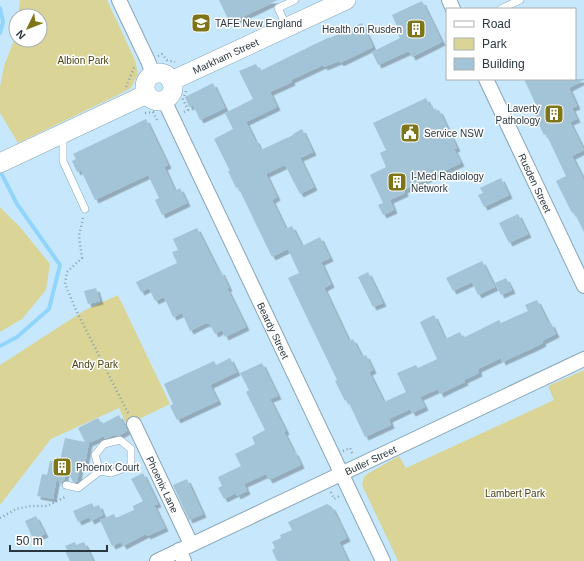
<svg xmlns="http://www.w3.org/2000/svg" width="584" height="561" font-family="Arial,sans-serif">
	<defs>
		<filter id="shadow"><feDropShadow dx="3.5" dy="3.5" stdDeviation="0" flood-color="#0004"/></filter>
	</defs>
	<rect width="100%" height="100%" fill="#c7e8fc"/>
	<path fill="#dad596" d="M20,0H107L135,60L138,74L131,88L116,96L18,143L0,113V87L4,66L16,35V40H40V16H18Z
		M0,207L20,227L50,264L46,290L22,319L0,332Z
		M118,295L170,404L127,425L119,408L51,439L0,505V365L85,310Z
		M584,370V561H398L362,485L364,477L367,474L399,456L406,468L554,400L548,386Z"/>
	<g fill="none" stroke-linecap="round" stroke-linejoin="round">
		<path stroke="#91d5fc" stroke-width="4" d="M0,8L3,22L0,33
			M0,171L17,204L60,265L49,309L17,337L0,346"/>
	</g>
	<path fill="#a3c3d6" filter="url(#shadow)" d="M219,0H278L230,23Z
		M422,1L442,42L412,57L409,51L378,65L372,52L400,38L396,29L398,28L392,15Z
		M362,23L373,47L340,63L339,61L324,67L323,65L291,80L292,82L270,92L277,107L246,122L255,140H256L261,150L293,135V134L302,129L313,152L300,158L314,187L300,194L285,165L266,174L277,197L272,200L286,229L292,226L302,246L320,237L330,258L321,262L331,284L324,288L349,341L353,339L362,357L366,355L373,370L369,372L384,402L406,392L397,373L416,365L418,368L437,359L420,322L434,315L445,339L460,332L463,338L499,320L501,323L528,311L525,305L537,300L549,324L551,323L556,334L542,341L543,343L533,348L502,362L501,358L478,369L479,373L464,380L465,382L456,386L440,394L438,389L420,397L425,407L412,413L410,409L389,419L391,425L365,437L347,399L345,401L335,381L337,380L288,278L299,273L288,249L272,257L238,187L236,188L228,171H230L214,139L233,129L225,113L253,99L239,71L256,64L260,71L313,45L330,37V38Z
		M524,79H584V80L569,88L577,106L572,108L577,119L570,122L584,150L572,156L584,180V232L574,212L572,213L556,181L566,176L546,134L544,135L532,110L537,107Z
		M213,83L225,108L200,120L193,105L189,107L185,97Z
		M426,98L430,107L432,105L435,111L439,110L457,148L454,149L461,163L404,190L405,193L390,200L394,210L383,215L378,205L383,203L370,175L386,167L380,153L386,150L373,123Z
		M146,119L168,165L164,167L175,191L180,188L187,203L162,215L155,200L159,198L148,175L95,200L81,170L77,172L72,161L76,159L73,154Z
		M501,178L509,195L484,207L478,195L483,193L480,188Z
		M518,214L528,234L509,243L499,223Z
		M197,228L219,272L221,271L229,288H227L246,327L225,337L222,330L215,334L209,323L207,324L206,323L190,331L182,313L173,317L164,297L155,301L149,288L141,292L136,282L177,263L172,252L178,250L173,239Z
		M482,261L495,287L478,295L472,282L453,291L446,278Z
		M368,272L383,303L373,307L358,277Z
		M506,278L512,290L501,295L495,283Z
		M96,288L100,301L88,304L84,291Z
		M230,358L237,372L210,385L218,401L177,420L170,406L173,404L164,384L214,361L216,365Z
		M262,363L278,396L270,399L286,431L284,432L294,452H295L301,465L269,480L266,474L244,484L247,491L237,496L236,493L224,499L218,488L222,486L218,477L241,466L235,454L255,444L252,437L265,430L246,392L249,390L240,373Z
		M119,415L127,431L120,435L115,436L114,435L105,439L104,436L89,443L85,464L81,463L77,482H73L67,469L64,480L62,482L61,486L57,477L53,499L37,496L42,474L47,475L50,461L56,462L57,457L61,458V456L65,438L85,442L78,428L98,418L102,424Z
		M143,473L158,504L154,505L165,528L147,536L146,534L123,546L121,542L112,546L100,520L114,514L116,518L134,510L133,506L143,501L131,479Z
		M187,479L203,514L189,520L173,485Z
		M92,503L94,507L99,505L103,515L91,521L89,517L78,522L73,511Z
		M327,504L332,507L347,538L339,542L348,561H277L272,550L275,548L272,542L281,538L280,535L292,530L288,522Z
		M36,516L45,534L33,539L25,521Z
		M75,542L76,545L84,542L93,561H70L65,551L67,550L65,546Z"/>
	<g fill="none" stroke-linecap="round" stroke-linejoin="round">
		<g stroke="#86a5b8" stroke-width="8">
			<path id="lane" d="M501,9L520,0
				M287,27L278,8L295,0
				M63,136V161L85,209
				M120,440L131,449V466L111,473L100,471L95,455L104,444Z
				M66,485L78,488L100,471"/>
		</g>
		<g stroke="#86a5b8" stroke-width="16">
			<g id="street">
				<path d="M119,0L148,61L153,74"/>
				<path d="M449,0L453,9"/>
				<path id="s1" d="M486,79L584,286"/>
				<path id="s2" d="M164,100L383,561"/>
				<path id="s3" d="M134,424L191,544"/>
				<path d="M179,550L184,561"/>
				<path id="s4" d="M157,561L584,359"/>
			</g>
		</g>
		<g stroke="#86a5b8" stroke-width="20">
			<g id="secondary">
				<circle cx="159" cy="87" r="14"/>
				<path id="s5" d="M171,81L346,0"/>
				<path d="M0,163L147,94"/>
			</g>
		</g>
		<path stroke="#869fae" stroke-width="2.5" stroke-dasharray="1 3" stroke-linecap="butt" d="M158,56L162,54L167,60L175,62
			M126,87L134,68L136,66
			M184,112L188,110L183,99L186,91
			M145,113L153,112L157,120
			M83,218L79,236L82,258L67,272L65,284L76,310L128,413
			M343,451L350,448L353,455
			M331,492L334,499L339,496
			M0,518L16,509L31,506H47L67,496"/>
		<use href="#lane" stroke="#fff" stroke-width="7"/>
		<use href="#street" stroke="#fff" stroke-width="14"/>
		<use href="#secondary" stroke="#fff" stroke-width="19"/>
	</g>
	<defs>
		<g id="university-square" transform="scale(1)"><rect x="-9" y="-9" width="18" height="18" rx="4" fill="#7e7518" stroke="#fff"/><path d="M0-5L7-2L0 1L-7-2ZM-4 1L0 2.5L4 1V4Q0 6-4 4Z" fill="#fff"/></g>
		<g id="building-square" transform="scale(1)"><rect x="-9" y="-9" width="18" height="18" rx="4" fill="#7e7518" stroke="#fff"/><path d="M-4-6H4V6H1V3H-1V6H-4ZM-2.5-4.3h1.7v1.8h-1.7ZM.8-4.3h1.7v1.8H.8ZM-2.5-1h1.7V.8h-1.7ZM.8-1h1.7V.8H.8Z" fill="#fff"/></g>
		<g id="civic-square" transform="scale(1)"><rect x="-9" y="-9" width="18" height="18" rx="4" fill="#7e7518" stroke="#fff"/><path d="M-.6-6.5H3V-4.5H.6V-3L4-1V1h2V6H-6V1h2V-1L-.6-3ZM-1.2 2.5V6h2.4V2.5Z" fill="#fff"/></g>
	</defs>
	<g fill-rule="evenodd">
		<use href="#university-square" x="201" y="23"/>
		<use href="#building-square" x="416" y="29"/>
		<use href="#building-square" x="554" y="114"/>
		<use href="#civic-square" x="410" y="133"/>
		<use href="#building-square" x="397" y="182"/>
		<use href="#building-square" x="62" y="467"/>
	</g>
	<g text-anchor="middle" dominant-baseline="central" stroke-width="3" stroke-linejoin="round" paint-order="stroke">
		<g font-size="10" fill="#2a373f" stroke="#fff" text-anchor="start">
			<text x="215" y="23">TAFE New England</text>
			<text x="402" y="29" text-anchor="end">Health on Rusden</text>
			<text x="540" y="108" text-anchor="end">Laverty<tspan x="540" dy="12">Pathology</tspan></text>
			<text x="424" y="133">Service NSW</text>
			<text x="411" y="176">I-Med Radiology<tspan x="411" dy="12">Network</tspan></text>
			<text x="76" y="467">Phoenix Court</text>
		</g>
		<g font-size="10" fill="#2a373f" stroke="#fff">
			<text stroke="none"><textPath href="#s5" startOffset="60">Markham Street</textPath></text>
			<text stroke="none"><textPath href="#s1" startOffset="115">Rusden Street</textPath></text>
			<text stroke="none"><textPath href="#s2" startOffset="255">Beardy Street</textPath></text>
			<text stroke="none"><textPath href="#s4" startOffset="236">Butler Street</textPath></text>
			<text stroke="none"><textPath href="#s3" startOffset="67">Phoenix Lane</textPath></text>
		</g>
		<g font-size="10" fill="#48430f" stroke="#fff">
			<text x="83" y="60">Albion Park</text>
			<text x="95" y="364">Andy Park</text>
			<text x="515" y="493">Lambert Park</text>
		</g>
	</g>
	<rect x="446" y="8" width="130" height="72" fill="#ffffff" stroke="#aaafb2"/>
	<rect x="454" y="21" width="20" height="6" fill="#ffffff" stroke="#aaafb2"/>
	<text x="482" y="28" font-size="12" fill="#2a373f">Road</text>
	<rect x="454" y="38" width="20" height="12" fill="#dad596" stroke="#aaafb2"/>
	<text x="482" y="48" font-size="12" fill="#2a373f">Park</text>
	<rect x="454" y="58" width="20" height="12" fill="#a3c3d6" stroke="#aaafb2"/>
	<text x="482" y="68" font-size="12" fill="#2a373f">Building</text>
	<g transform="translate(28 28) rotate(227)"><circle r="19" fill="#ffffff" stroke="#aaafb2"/>
	<path d="M0-3L7 15L0 10L-7 15Z" fill="#7e7518"/>
	<text y="-6" font-size="11" font-weight="bold" text-anchor="middle" fill="#2a373f">N</text>
	</g>
	<path d="M10 545v6h97v-6" fill="none" stroke="#2a373f" stroke-width="2"/>
	<text x="16" y="545" font-size="12" fill="#2a373f" stroke="#ffffff" stroke-width="3" paint-order="stroke">50 m</text>
</svg>
